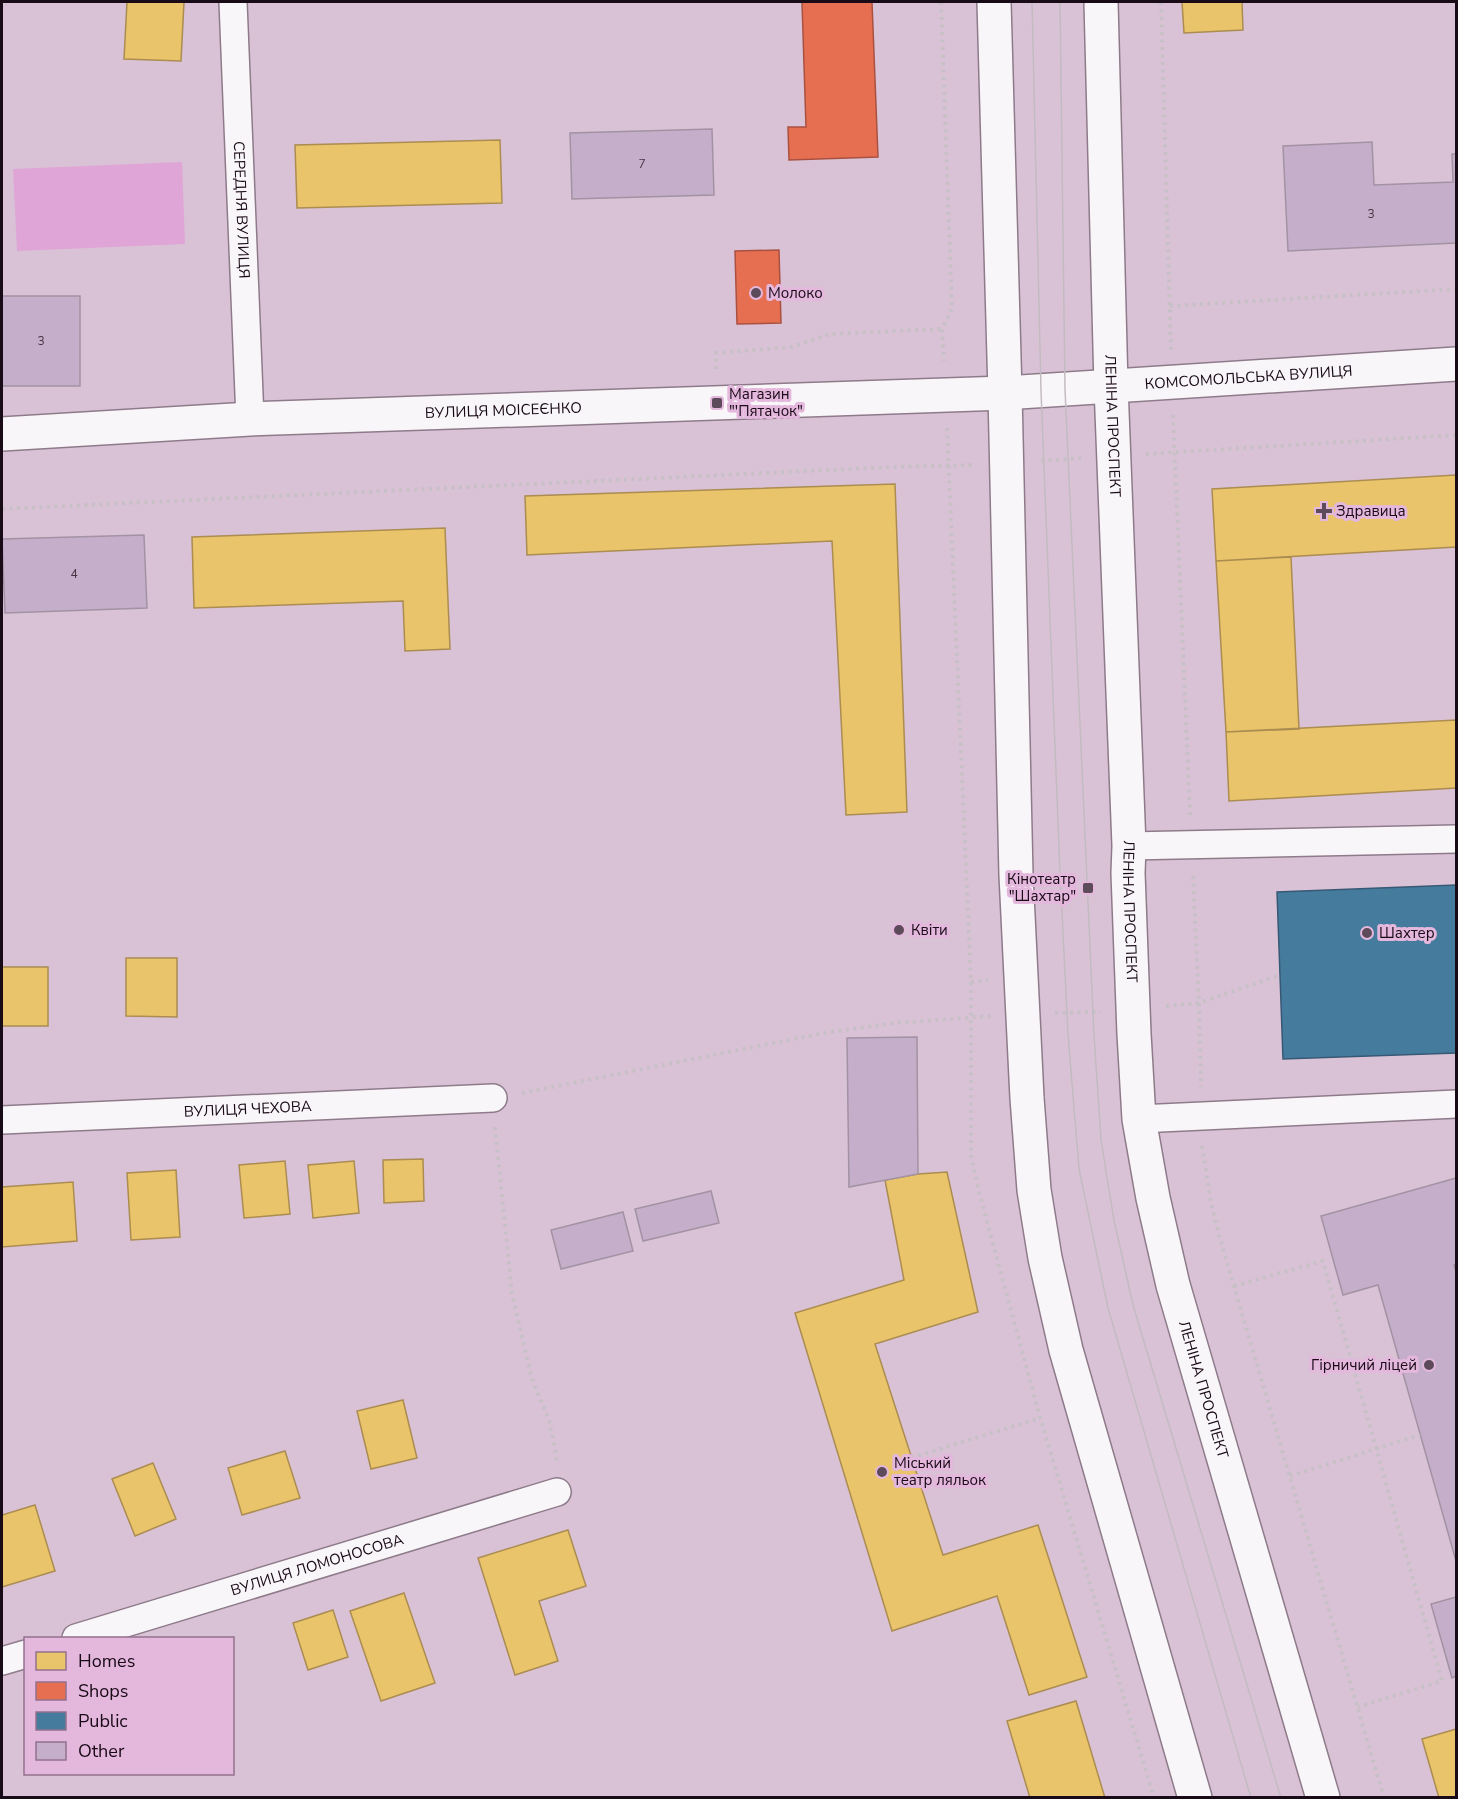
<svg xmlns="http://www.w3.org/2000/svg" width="1458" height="1799" font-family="'Nunito Sans',sans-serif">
	<rect width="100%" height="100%" fill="#dac2d6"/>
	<path fill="#e0a5d7" d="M182,162L185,244L17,251L13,169Z"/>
	<path fill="#e9c46a" stroke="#ab8c51" stroke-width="1.5" d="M127,2H184L181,61L124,59Z
		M1182,2H1242L1243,30L1184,33Z
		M500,140L502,203L297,208L295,145Z
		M1456,475V547L1216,561L1212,489Z
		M895,484L907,812L846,815L832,541L527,555L525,496Z
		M445,528L450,649L405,651L403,601L194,608L192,537Z
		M1291,557L1299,729L1226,732L1216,561Z
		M1456,720V788L1229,801L1226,732Z
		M126,958H177V1017L126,1016Z
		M2,967H48V1026H2Z
		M423,1159L424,1201L384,1203L383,1160Z
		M285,1161L290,1214L244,1218L239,1165Z
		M354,1161L359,1213L313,1218L308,1165Z
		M176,1170L180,1237L131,1240L127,1173Z
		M947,1172L978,1312L875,1344L943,1555L1038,1525L1087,1677L1029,1695L997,1596L892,1631L795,1313L904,1280L885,1180L918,1174Z
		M73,1182L77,1241L2,1247V1187Z
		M403,1400L417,1458L371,1469L357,1411Z
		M285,1451L300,1498L242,1515L228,1468Z
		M153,1463L176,1519L135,1536L112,1479Z
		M35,1505L55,1571L2,1587V1515Z
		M568,1530L586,1586L539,1601L558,1661L515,1675L478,1558Z
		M404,1593L435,1683L381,1701L350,1611Z
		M333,1610L348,1657L308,1670L293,1623Z
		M1076,1701L1105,1798H1030L1007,1721Z
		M1456,1729V1798H1439L1422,1739Z"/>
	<path fill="#e76f51" stroke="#a95140" stroke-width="1.5" d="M802,2H872L878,157L789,160L788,127H806Z
		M779,250L781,323L737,324L735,251Z"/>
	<path fill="#457b9d" stroke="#385975" stroke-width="1.5" d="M1456,885V1053L1283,1059L1277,892Z"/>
	<path fill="#c4aec9" stroke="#a292a3" stroke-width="1.5" d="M712,129L714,195L572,199L570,133Z
		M1372,142L1374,185L1453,182L1452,154H1456V243L1288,251L1283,146Z
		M2,296H80V386H2Z
		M144,535L147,608L5,613L2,539Z
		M917,1037L918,1174L849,1187L847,1038Z
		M1456,1178V1264L1454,1265L1456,1272V1561L1378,1285L1343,1295L1321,1216Z
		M711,1191L719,1223L643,1241L635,1209Z
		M623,1212L633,1251L561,1269L551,1230Z
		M1456,1597V1676L1452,1678L1431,1604Z"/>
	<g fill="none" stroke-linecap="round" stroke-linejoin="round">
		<g stroke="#8d7b8a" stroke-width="30">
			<g id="street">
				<path id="s1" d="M233,2L250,419"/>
				<path d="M1129,846L1456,839"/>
				<path d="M1139,1119L1456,1104"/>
				<path id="s2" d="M2,1120L493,1098"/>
				<path id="s3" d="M76,1638L557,1492"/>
				<path d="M2,1661L26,1654"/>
			</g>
		</g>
		<g stroke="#8d7b8a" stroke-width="36">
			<g id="secondary">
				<path d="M994,2L1005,393L1016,875L1027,1098L1034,1190L1045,1258L1066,1350L1195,1798"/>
				<path id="s4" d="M1101,2L1111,386L1129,846L1128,873L1134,1034L1139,1119L1153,1198L1173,1285L1323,1798"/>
				<path id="s5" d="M2,434L250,419L1005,393L1456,364"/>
			</g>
		</g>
		<path stroke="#c7c1c7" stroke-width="4" stroke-dasharray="3 4.5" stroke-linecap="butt" d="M941,2L952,309L942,329L944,361
			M1161,2L1171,350
			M1170,306L1456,289
			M716,369V353L791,347L830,334L942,329
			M1173,415L1190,815
			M947,428L971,982V1156L979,1192L1040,1417L1154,1798
			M1146,454L1456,435
			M1041,461L1081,458
			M2,509L893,467L974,465
			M1193,876L1199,1003L1201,1087
			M971,982L988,980
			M1166,1006L1199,1003L1280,975
			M1055,1013L1101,1012
			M522,1093L829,1032L895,1023L991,1016
			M495,1127L512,1294L532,1379L549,1420L556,1454L557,1464
			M1202,1146L1211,1203L1219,1235L1384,1798
			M1234,1286L1323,1261L1442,1681L1358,1707
			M911,1458L1040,1418
			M1290,1476L1420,1435"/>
		<use href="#street" stroke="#f9f6f9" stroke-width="27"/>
		<use href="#secondary" stroke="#f9f6f9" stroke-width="33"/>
		<path stroke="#c2bbc1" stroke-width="1.5" d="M1032,2L1041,391L1060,873L1068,1034L1079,1169L1108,1308L1251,1798
			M1060,2L1065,389L1094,1036L1101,1139L1107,1178L1114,1220L1133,1305L1281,1798"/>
	</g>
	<g fill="#5d4a5a" stroke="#e4b7dc" stroke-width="2">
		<circle cx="756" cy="293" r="6"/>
		<rect x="711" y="397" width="12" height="12" rx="3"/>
		<path d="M1321 502h6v6h6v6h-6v6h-6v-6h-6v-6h6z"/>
		<rect x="1082" y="882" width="12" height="12" rx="3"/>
		<circle cx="899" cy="930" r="6"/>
		<circle cx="1367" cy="933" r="6"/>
		<circle cx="1429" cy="1365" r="6"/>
		<circle cx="882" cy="1472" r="6"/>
	</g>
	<g text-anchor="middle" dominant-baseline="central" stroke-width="6" stroke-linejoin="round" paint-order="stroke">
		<g font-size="12" fill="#453444">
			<text x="642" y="164">7</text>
			<text x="1371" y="214">3</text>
			<text x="41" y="341">3</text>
			<text x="74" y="574">4</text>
		</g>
		<g font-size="15" fill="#190a17" stroke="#e4b7dc">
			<text stroke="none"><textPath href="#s1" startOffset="208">СЕРЕДНЯ ВУЛИЦЯ</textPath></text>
			<text stroke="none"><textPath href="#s5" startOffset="1248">КОМСОМОЛЬСЬКА ВУЛИЦЯ</textPath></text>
			<text stroke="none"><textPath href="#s5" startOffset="502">ВУЛИЦЯ МОІСЕЄНКО</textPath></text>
			<text stroke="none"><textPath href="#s4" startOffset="424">ЛЕНІНА ПРОСПЕКТ</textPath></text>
			<text stroke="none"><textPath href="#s4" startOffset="910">ЛЕНІНА ПРОСПЕКТ</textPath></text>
			<text stroke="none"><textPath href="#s2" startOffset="246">ВУЛИЦЯ ЧЕХОВА</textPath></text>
			<text stroke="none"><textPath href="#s4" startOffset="1396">ЛЕНІНА ПРОСПЕКТ</textPath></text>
			<text stroke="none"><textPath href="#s3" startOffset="252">ВУЛИЦЯ ЛОМОНОСОВА</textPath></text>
		</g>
		<g font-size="15" fill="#190a17" stroke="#e4b7dc" text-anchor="start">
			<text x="768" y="293">Молоко</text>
			<text x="729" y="394">Магазин<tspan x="729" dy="17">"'Пятачок"</tspan></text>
			<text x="1336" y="511">Здравица</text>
			<text x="1076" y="879" text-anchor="end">Кінотеатр<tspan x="1076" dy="17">"Шахтар"</tspan></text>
			<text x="911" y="930">Квіти</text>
			<text x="1379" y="933">Шахтер</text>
			<text x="1417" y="1365" text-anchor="end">Гірничий ліцей</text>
			<text x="894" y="1463">Міський<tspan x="894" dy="17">театр ляльок</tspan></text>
		</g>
	</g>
	<rect width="1458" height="1799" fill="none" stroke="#190a17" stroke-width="6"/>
	<rect x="24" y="1637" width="210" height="138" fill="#e4b7dc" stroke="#93728d" stroke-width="1.5"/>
	<rect x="36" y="1652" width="30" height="18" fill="#e9c46a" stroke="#93728d" stroke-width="1.5"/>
	<text x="78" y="1667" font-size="18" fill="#190a17">Homes</text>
	<rect x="36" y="1682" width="30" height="18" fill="#e76f51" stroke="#93728d" stroke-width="1.5"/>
	<text x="78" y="1697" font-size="18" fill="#190a17">Shops</text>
	<rect x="36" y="1712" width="30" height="18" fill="#457b9d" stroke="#93728d" stroke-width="1.5"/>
	<text x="78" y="1727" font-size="18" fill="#190a17">Public</text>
	<rect x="36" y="1742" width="30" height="18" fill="#c4aec9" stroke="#93728d" stroke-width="1.5"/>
	<text x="78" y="1757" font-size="18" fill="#190a17">Other</text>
</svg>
